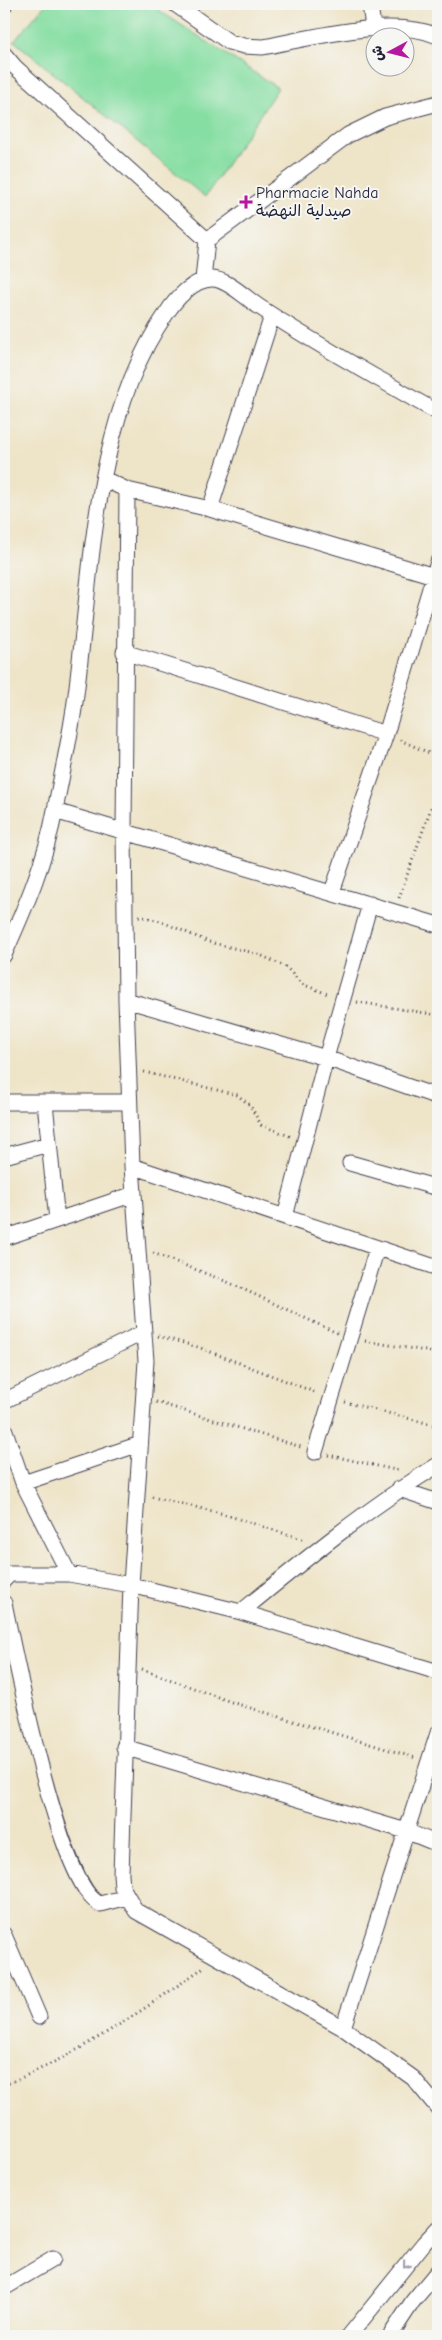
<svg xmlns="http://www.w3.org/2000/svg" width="442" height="2340" font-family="'Comic Neue','Playpen Sans Arabic',sans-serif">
	<rect width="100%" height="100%" fill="#f6f6f2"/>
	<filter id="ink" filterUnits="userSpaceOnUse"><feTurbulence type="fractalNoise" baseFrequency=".02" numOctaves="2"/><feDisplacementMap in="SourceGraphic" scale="10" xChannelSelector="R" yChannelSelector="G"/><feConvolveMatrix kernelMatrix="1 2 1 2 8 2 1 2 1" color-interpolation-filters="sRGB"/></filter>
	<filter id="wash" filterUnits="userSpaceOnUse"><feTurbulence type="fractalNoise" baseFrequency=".0096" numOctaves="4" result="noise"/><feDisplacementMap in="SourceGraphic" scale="20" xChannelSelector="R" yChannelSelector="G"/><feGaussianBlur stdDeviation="1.12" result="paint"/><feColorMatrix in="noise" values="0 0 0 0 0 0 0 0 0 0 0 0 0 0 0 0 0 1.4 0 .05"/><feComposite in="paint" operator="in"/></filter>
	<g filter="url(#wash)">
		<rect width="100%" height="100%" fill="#eee4c8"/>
		<path fill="#86dea3" stroke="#54806f" d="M46,4H149L278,88L205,197L14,41Z"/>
	</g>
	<g filter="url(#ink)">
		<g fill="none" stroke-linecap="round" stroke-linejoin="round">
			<g stroke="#413f50" stroke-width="17">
				<path id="street" d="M175,4L229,42L244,46L263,47C311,38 392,16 438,36
					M370,4L373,28
					M4,6V4
					M4,54L15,67L207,240
					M203,280L207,240L348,135L385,117L438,103
					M104,479L127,490L124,832L126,1000L132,1166L146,1361L131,1585L121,1874L122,1887L136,1911L343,2028L413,2078L438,2108
					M127,490L210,509L434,576
					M210,509L272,316
					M124,652L386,734
					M55,811L438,925
					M332,892L386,734L438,562
					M4,955C25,908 46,860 55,810C62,774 70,738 75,702C92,578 92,420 166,314C175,300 193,279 212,279C227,279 246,298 258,306C297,332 337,355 377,378C398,389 417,402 438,412
					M126,1000L326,1058L438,1097
					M4,1102H129
					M45,1103L57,1220
					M4,1156L49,1144
					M350,1163L438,1188
					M132,1166L438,1268
					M285,1217L326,1058L370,904
					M4,1238L134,1194
					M4,1401L144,1332
					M4,1428L23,1483L69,1574
					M315,1452L377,1248
					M23,1483L140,1444
					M399,1489L438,1502
					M4,1580L10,1574H69L131,1585L241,1612L438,1672
					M4,1603C14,1651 60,1888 100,1904L127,1897
					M241,1612C304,1560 368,1508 438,1465
					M124,1747L406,1831L438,1844
					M4,1935L39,2017
					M343,2028L438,1733
					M4,2288L53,2259
					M349,2336L424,2243L438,2228
					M390,2336L413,2301L438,2271"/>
			</g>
			<path stroke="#413f50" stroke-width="3" stroke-dasharray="1 4" stroke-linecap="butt" d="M400,740L438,757
				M399,898L438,788
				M139,916L160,921L209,942L258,954L286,967L302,984L330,995
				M357,1002L438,1015
				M144,1072L237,1095L250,1105L261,1125L292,1137
				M153,1253L230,1283L337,1333
				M158,1336L198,1347L317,1393
				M365,1341L438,1353
				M156,1402L301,1447
				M345,1402L438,1426
				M328,1455L400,1471
				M152,1497L217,1512L305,1540
				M142,1669L234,1703L416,1758
				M4,2085C76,2056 141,2012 204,1967"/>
			<use href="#street" stroke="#fff" stroke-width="15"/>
		</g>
		<defs><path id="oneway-chevron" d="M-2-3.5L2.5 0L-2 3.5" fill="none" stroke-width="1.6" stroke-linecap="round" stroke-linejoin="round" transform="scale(1.25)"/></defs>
		<use stroke="#9c9ca7" href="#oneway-chevron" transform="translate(406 2265) rotate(129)"/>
	</g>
	<path fill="#b5179e" stroke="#f6f6f2" stroke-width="2" d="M243.5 194.5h5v5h5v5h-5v5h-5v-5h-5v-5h5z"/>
	<g text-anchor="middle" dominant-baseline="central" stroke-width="4" stroke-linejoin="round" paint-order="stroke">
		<g font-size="16" fill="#22223b" stroke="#f6f6f2" text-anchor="start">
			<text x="256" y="193">Pharmacie Nahda<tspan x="256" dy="18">صيدلية النهضة</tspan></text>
		</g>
	</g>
	<rect width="442" height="2340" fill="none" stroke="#f6f6f2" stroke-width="20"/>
	<g transform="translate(390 52) rotate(263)"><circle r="24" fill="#f6f6f2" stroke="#a1a1a9"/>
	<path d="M0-4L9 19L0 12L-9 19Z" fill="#b5179e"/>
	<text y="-8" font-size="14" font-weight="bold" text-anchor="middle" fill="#22223b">ش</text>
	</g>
</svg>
